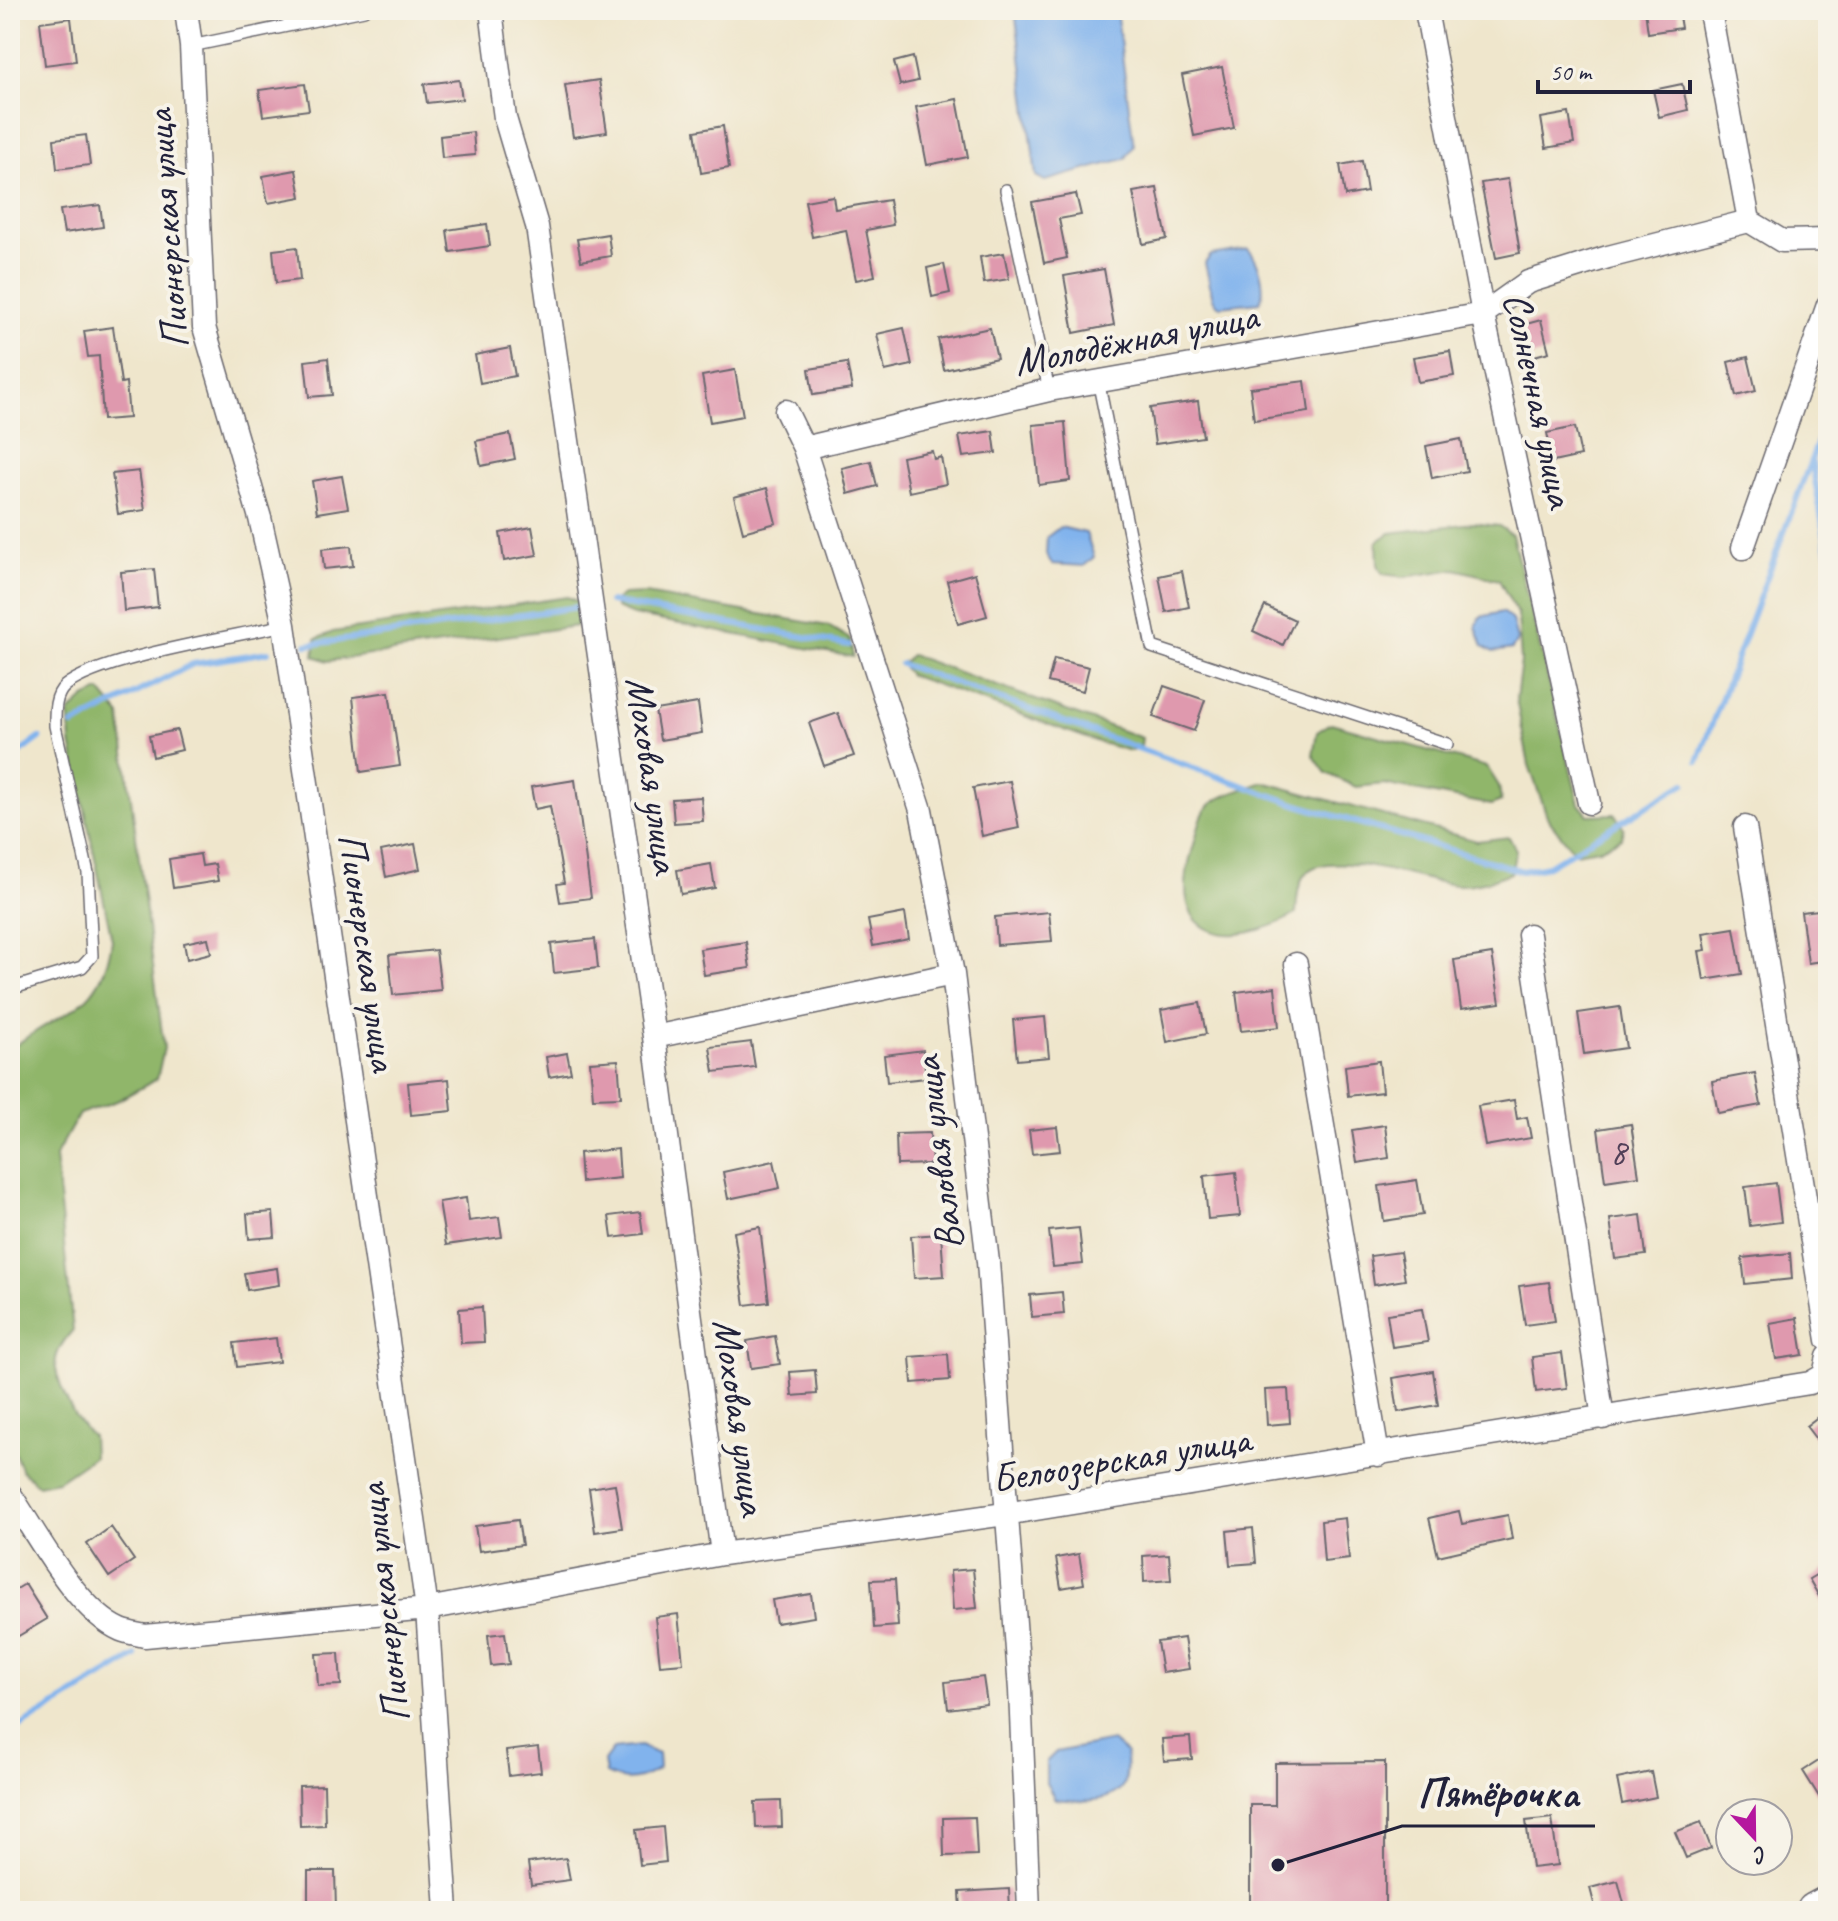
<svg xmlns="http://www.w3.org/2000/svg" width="1838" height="1921" font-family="Caveat,sans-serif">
	<rect width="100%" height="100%" fill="#f7f3e8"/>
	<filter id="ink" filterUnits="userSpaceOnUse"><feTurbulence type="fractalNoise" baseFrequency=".0125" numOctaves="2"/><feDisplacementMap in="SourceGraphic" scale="16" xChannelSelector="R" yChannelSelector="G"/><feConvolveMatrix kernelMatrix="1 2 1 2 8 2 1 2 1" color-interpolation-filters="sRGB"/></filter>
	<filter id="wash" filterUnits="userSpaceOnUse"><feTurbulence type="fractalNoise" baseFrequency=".006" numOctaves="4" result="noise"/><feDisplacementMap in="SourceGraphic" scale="32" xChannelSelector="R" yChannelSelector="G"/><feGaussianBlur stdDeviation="1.8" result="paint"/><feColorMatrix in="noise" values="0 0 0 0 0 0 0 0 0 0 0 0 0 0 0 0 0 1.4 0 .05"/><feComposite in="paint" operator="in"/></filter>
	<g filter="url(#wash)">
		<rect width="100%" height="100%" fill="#efe6cc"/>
		<path fill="#90b66b" stroke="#596c53" stroke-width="2" d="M1473,523L1499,526L1512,535L1579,804L1588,815L1615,814L1624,829L1622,838L1599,849L1575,853L1548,819L1529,765L1516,699L1521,661L1518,615L1499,580L1455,569L1405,577L1383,574L1378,565L1377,542L1390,533Z
			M646,594L828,626L850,639L853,657L633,615L616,608V600L623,595Z
			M567,597L577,601L583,611L576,626L328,661L314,656L316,639L333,632Z
			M911,655L1142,738L1141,745L1130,751L1101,743L909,675L901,664Z
			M100,691L120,715L164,1048L157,1079L117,1101L79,1114L55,1157L73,1330C64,1340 53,1354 56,1369C60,1390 76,1424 92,1436L93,1457L58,1481L38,1485L22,1471L10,1442V1050C59,1008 101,1016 112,940L71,743L69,713L85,698Z
			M1331,723L1487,767L1499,786L1501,801L1491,805L1384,784L1356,787L1326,773L1313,755L1317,732Z
			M1263,782L1477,841L1509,837L1516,850L1511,873C1493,879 1476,886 1457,885C1423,882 1331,847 1306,873C1297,883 1297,901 1296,914C1229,953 1164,938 1193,848C1197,836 1199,816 1208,807C1220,794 1247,789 1263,782Z"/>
		<path fill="#81b3ed" stroke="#526a94" stroke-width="2" d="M1015,10H1116L1134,146L1125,159L1045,181L1036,176Z
			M1248,249C1259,260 1267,287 1260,302L1219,306L1213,299L1205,263L1211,255Z
			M1060,527L1086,533L1094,557L1084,566L1052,564L1046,554L1047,537Z
			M1502,612L1512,620L1517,640L1512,649L1493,652L1483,646L1476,627L1480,617Z
			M1112,1741L1126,1753C1126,1763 1128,1777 1123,1785C1111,1805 1074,1801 1055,1799L1046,1783V1762L1056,1752Z
			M640,1746L658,1754L659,1768C643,1780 624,1784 606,1774L604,1761L613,1749Z"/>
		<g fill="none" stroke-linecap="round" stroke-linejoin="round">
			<path stroke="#81b3ed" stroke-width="6" d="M1812,463L1828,554
				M610,602L849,645
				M307,645L578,607
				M901,664L1298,805L1522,871L1548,866L1685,783
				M73,725L193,664L268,652
				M10,760L40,738
				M1698,761L1828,415
				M10,1733L136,1656"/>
		</g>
		<g id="blocks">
			<path fill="#df99ae" d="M1645,10H1678L1681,28L1648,33Z
				M71,18L76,61L45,65L40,22Z
				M913,57L918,81L900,85L894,62Z
				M1222,67L1234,128L1194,136L1182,75Z
				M459,80L462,99L427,103L424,84Z
				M599,80L607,132L573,137L565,85Z
				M305,84L309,110L263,116L259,90Z
				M1682,84L1688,110L1659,117L1653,90Z
				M957,99L968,157L927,165L916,107Z
				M1569,113L1574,143L1546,148L1541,118Z
				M723,126L729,168L701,173L695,131Z
				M473,132L475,155L442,158L440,136Z
				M86,135L90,165L57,169L54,139Z
				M1362,161L1367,192L1345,196L1340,165Z
				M296,170L301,197L268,203L263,176Z
				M1508,179L1520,253L1496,258L1481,183Z
				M1157,188L1167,239L1143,244L1133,192Z
				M1076,194L1081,215L1059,219L1067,258L1044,263L1032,202Z
				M833,196L835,209L889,200L893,225L866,230L875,276L856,280L846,230L812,237L805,201Z
				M100,205L103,227L64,233L60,210Z
				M487,224L490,246L450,252L447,230Z
				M608,234L611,256L581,261L577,239Z
				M297,247L300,280L276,283L273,250Z
				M1004,253L1009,279L984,283L980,257Z
				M944,264L950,293L932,297L927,268Z
				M1104,269L1114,325L1074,333L1064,276Z
				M1541,320L1549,352L1523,359L1515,327Z
				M113,327L121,383L126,382L129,418L103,420L99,356L88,357L84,331Z
				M904,328L912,365L885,371L877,334Z
				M990,328L997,358L944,370L938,339Z
				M510,348L515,376L480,383L475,355Z
				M1450,351L1454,376L1418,382L1413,357Z
				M1748,357L1756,391L1736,396L1728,362Z
				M328,358L332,395L309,397L305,361Z
				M847,363L852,389L813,395L809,369Z
				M735,370L743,416L710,422L702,376Z
				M1305,381L1309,412L1254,420L1250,388Z
				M1198,401L1203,437L1155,444L1150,408Z
				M1065,422L1070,481L1039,485L1033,425Z
				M1575,427L1581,456L1553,462L1547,433Z
				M993,431L996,453L963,457L959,436Z
				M510,434L515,459L481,466L476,441Z
				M1461,439L1467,471L1432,478L1426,446Z
				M932,451L934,459L941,457L946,484L909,492L902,457Z
				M871,461L877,486L848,494L842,468Z
				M139,471L145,510L118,514L112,474Z
				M342,476L348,508L317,513L312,481Z
				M767,488L776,523L743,532L734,497Z
				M532,527L537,555L504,561L500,533Z
				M351,546L353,566L324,569L322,549Z
				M154,569L158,607L124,611L121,572Z
				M1182,571L1189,607L1166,612L1159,576Z
				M975,573L987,616L958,624L947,581Z
				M1265,606L1295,620L1283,645L1253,631Z
				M1054,659L1089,667L1083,691L1048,682Z
				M1164,686L1205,700L1194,731L1153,717Z
				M389,692L400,766L361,772L353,697Z
				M698,703L702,733L660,740L655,710Z
				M838,713L854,756L824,766L809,723Z
				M177,730L182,750L153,757L149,736Z
				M575,780L591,898L560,902L557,884L564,883L550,806L535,809L531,787Z
				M1010,781L1019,828L982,836L973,788Z
				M701,797L703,821L674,823L672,799Z
				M415,844L420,869L386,877L381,851Z
				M200,854L202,866L215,864L218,881L173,888L169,859Z
				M711,864L715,888L681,894L677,870Z
				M1828,909V960L1808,963L1801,912Z
				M1049,912L1052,941L997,945L995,917Z
				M905,913L909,939L873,946L868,920Z
				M1734,928L1742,974L1704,980L1699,951L1706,950L1703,933Z
				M208,938L211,953L187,959L184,943Z
				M595,939L598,968L554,973L551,944Z
				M746,942L750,968L704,975L700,949Z
				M436,950L441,990L393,995L389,955Z
				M1492,954L1500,1003L1461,1009L1454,960Z
				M1275,987L1279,1027L1241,1031L1236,992Z
				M1200,1003L1206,1034L1167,1042L1161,1010Z
				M1620,1007L1626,1048L1584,1054L1578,1013Z
				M1045,1017L1049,1057L1017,1060L1013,1020Z
				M751,1042L755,1067L714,1072L710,1047Z
				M923,1050L926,1078L887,1082L884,1055Z
				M567,1053L571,1073L549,1077L546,1057Z
				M618,1060L621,1097L593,1098L590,1062Z
				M1379,1061L1382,1092L1348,1096L1345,1066Z
				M1755,1073L1761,1105L1718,1113L1712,1081Z
				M449,1079L452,1111L411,1115L408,1083Z
				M1514,1100L1517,1119L1527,1117L1531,1138L1485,1146L1478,1106Z
				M1631,1124L1639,1176L1605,1181L1598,1129Z
				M1385,1125L1389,1158L1357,1163L1352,1130Z
				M1057,1127L1060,1151L1032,1154L1029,1130Z
				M930,1133L932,1164L897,1165L896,1134Z
				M618,1149L620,1178L581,1182L579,1153Z
				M774,1161L780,1188L728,1199L723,1172Z
				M1236,1172L1240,1216L1208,1219L1204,1176Z
				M1417,1180L1423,1215L1384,1221L1379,1186Z
				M1776,1183L1781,1222L1750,1226L1745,1187Z
				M466,1198L469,1221L499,1217L502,1237L446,1245L439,1202Z
				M273,1212L275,1237L249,1239L247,1214Z
				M640,1212L643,1234L612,1238L609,1216Z
				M1641,1215L1646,1255L1615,1259L1610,1219Z
				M760,1227L769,1302L745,1305L734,1232Z
				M1079,1228L1083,1264L1053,1267L1049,1231Z
				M941,1234L944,1276L914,1278L911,1236Z
				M1400,1252L1405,1280L1374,1285L1370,1256Z
				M1790,1253L1792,1279L1745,1284L1742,1258Z
				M277,1268L279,1285L247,1290L244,1273Z
				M1549,1282L1555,1321L1525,1325L1519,1286Z
				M1062,1292L1064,1314L1032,1317L1030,1295Z
				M482,1307L484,1342L461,1343L459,1309Z
				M1422,1309L1428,1342L1392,1347L1387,1314Z
				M1797,1318L1803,1355L1776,1359L1770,1323Z
				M775,1336L780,1364L751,1368L747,1341Z
				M276,1338L279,1362L237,1367L234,1343Z
				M1562,1353L1567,1388L1536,1392L1532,1357Z
				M948,1354L950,1380L912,1383L910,1357Z
				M815,1370L817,1394L792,1396L790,1372Z
				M1433,1371L1438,1405L1398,1412L1393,1378Z
				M1288,1389L1290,1423L1267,1425L1265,1390Z
				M1828,1409V1455L1806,1426Z
				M615,1484L622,1528L595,1532L589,1488Z
				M1459,1511L1462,1524L1508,1515L1512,1539L1438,1556L1429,1518Z
				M1345,1518L1349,1559L1324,1562L1321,1521Z
				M518,1520L522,1545L479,1551L475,1526Z
				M111,1527L134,1560L109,1577L87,1544Z
				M1253,1528L1256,1563L1230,1565L1227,1531Z
				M1079,1554L1084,1584L1061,1588L1056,1558Z
				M1169,1554L1171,1580L1144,1582L1143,1556Z
				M1828,1568V1612L1809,1579Z
				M973,1569L977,1608L953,1610L950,1571Z
				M895,1579L898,1626L874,1628L871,1580Z
				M25,1584L47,1619L10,1641V1593Z
				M811,1594L814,1617L776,1623L772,1600Z
				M678,1614L683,1663L660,1665L655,1617Z
				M505,1633L509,1664L491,1666L488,1635Z
				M1184,1638L1189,1669L1162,1673L1157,1642Z
				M339,1653L341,1685L318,1686L316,1654Z
				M983,1677L987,1704L948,1709L945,1682Z
				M1190,1737L1192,1759L1164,1761L1162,1739Z
				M538,1747L541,1772L509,1776L506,1751Z
				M1828,1755V1811L1803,1771Z
				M1385,1762V1911H1250V1805H1275V1763Z
				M1651,1772L1656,1797L1622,1804L1617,1779Z
				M324,1785L325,1825L300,1826L299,1786Z
				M781,1801L782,1827L756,1828L755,1802Z
				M975,1817L977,1855L944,1856L943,1818Z
				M1552,1818L1558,1865L1532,1868L1526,1821Z
				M1701,1822L1711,1848L1686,1858L1675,1832Z
				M663,1827L666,1862L640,1865L636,1830Z
				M566,1858L570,1880L531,1885L528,1863Z
				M308,1871H335L336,1911H308Z
				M1618,1881L1626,1911H1596L1590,1888Z
				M1009,1889L1010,1911H961L960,1892Z"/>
		</g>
	</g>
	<g filter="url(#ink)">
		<use href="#blocks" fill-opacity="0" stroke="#6a676e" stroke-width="2"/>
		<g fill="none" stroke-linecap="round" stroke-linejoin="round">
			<g stroke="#6a676e" stroke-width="14">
				<path id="lane" d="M191,46L364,10
					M1006,190L1049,390
					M1098,380L1152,647L1447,744
					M10,989L82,967L92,956L88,873L55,726C55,713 54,696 65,686C101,657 234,637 284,625"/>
			</g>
			<g stroke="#6a676e" stroke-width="25">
				<path id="street" d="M186,10L191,46L204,327L260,518L284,625L427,1609L447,1911
					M491,10L505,118L537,226L654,1037L722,1554
					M1426,10L1483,314L1589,803
					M1711,17L1749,221L1782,241L1828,240
					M786,411L804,448L921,810L953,974L988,1262L1020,1690L1029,1911
					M804,448L1049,390L1483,314L1528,282L1608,257L1749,221
					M1743,548L1828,305
					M1745,827L1828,1340
					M1529,935L1603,1418
					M1296,964L1378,1455
					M654,1037L953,974
					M10,1494C37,1534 76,1610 121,1630C128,1633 137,1634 145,1636L427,1609L722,1554L1005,1514L1810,1383L1824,1375L1828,1357"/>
			</g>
			<g stroke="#6a676e" stroke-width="39">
				<path id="primary" d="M1815,1911L1828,1904"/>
			</g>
			<use href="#lane" stroke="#fff" stroke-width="11"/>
			<use href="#street" stroke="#fff" stroke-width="22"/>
			<use href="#primary" stroke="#fff" stroke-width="36"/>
		</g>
	</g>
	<g text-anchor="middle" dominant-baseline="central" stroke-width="8" stroke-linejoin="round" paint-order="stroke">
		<g font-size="36" fill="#514058">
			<text x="1618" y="1152">8</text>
		</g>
		<g font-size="40" fill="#22223b" stroke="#f7f3e8">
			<text transform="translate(167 229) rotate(-94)">Пионерская улица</text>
			<text transform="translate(1136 339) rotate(-11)">Молодёжная улица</text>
			<text transform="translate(1539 400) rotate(78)">Солнечная улица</text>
			<text transform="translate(653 775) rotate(82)">Моховая улица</text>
			<text transform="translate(368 952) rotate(82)">Пионерская улица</text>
			<text transform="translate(938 1153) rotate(-97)">Валовая улица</text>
			<text transform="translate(740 1417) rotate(82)">Моховая улица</text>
			<text transform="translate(1121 1459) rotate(-9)">Белоозерская улица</text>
			<text transform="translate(384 1603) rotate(-96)">Пионерская улица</text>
		</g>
	</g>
	<path fill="none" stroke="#22223b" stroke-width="3" d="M1278 1865L1402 1826H1595"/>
	<circle fill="#22223b" stroke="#f7f3e8" stroke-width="3" cx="1278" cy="1865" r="8"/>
	<g font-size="42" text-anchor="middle" font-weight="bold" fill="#22223b" stroke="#f7f3e8" stroke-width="8" stroke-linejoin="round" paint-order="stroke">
		<text x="1498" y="1807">Пятёрочка</text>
	</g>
	<rect width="1838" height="1921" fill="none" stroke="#f7f3e8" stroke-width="40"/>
	<g transform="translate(1754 1837) rotate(158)"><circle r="38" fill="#f7f3e8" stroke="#a29fa3" stroke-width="2"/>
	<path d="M0-6L14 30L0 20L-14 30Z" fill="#b5179e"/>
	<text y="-12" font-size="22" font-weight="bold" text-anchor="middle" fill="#22223b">С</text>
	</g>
	<path d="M1538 80v12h152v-12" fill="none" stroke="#22223b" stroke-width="4"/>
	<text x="1550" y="80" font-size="24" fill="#22223b" stroke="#f7f3e8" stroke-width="6" paint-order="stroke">50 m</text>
</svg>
